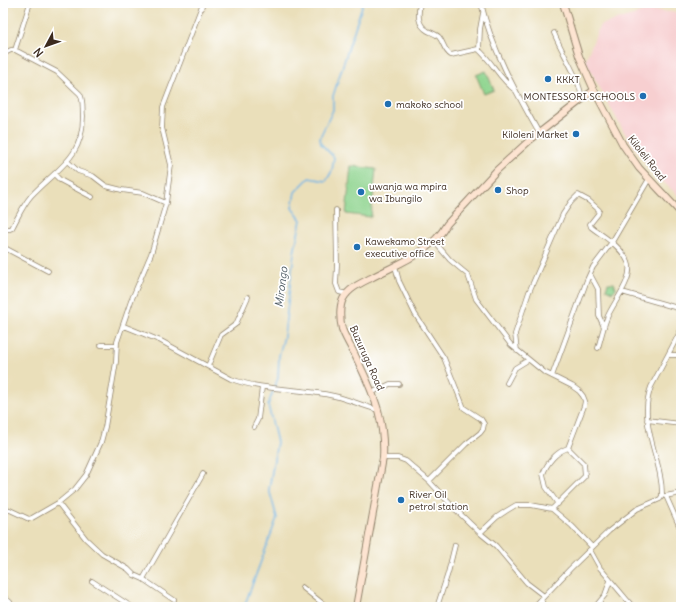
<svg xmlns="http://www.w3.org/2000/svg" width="684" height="610" font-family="Delius,sans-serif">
	<defs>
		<pattern id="park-dots" width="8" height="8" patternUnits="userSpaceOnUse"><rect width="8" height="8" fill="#8ed48e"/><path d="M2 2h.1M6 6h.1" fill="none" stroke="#7bb67a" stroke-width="1.8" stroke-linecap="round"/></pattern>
	</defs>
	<rect width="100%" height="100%" fill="#fff"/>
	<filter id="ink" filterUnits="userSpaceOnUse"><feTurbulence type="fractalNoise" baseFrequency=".025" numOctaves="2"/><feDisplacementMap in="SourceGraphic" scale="8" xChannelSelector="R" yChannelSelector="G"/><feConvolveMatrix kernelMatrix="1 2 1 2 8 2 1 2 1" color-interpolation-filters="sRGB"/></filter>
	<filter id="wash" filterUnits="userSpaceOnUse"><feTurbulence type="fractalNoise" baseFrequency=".012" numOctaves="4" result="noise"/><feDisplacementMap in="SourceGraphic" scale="16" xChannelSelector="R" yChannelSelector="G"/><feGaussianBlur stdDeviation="0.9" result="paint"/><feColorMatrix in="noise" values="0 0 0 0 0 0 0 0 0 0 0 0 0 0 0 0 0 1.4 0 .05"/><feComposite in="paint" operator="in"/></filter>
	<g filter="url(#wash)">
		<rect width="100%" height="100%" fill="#eadfba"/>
		<path fill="#f7cfd0" d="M650,10L681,13V198L651,171L624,132L585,61L600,25Z"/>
		<path fill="url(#park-dots)" stroke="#647f56" d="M608,283H614L616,288L613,292L610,291L606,289Z"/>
		<path fill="#8ed48e" stroke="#647f56" d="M486,71L494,90L484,94L476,75Z
			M351,166L376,169L371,217L346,214Z"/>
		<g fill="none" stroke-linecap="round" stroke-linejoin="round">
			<path stroke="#70b5e6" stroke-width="1.5" d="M244,607L277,518L269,489L277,442L268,405L278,378L279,356L284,336L294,253L301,220L292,208L295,192L309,178L326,181L332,171L334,157L321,144L320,137L333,110V96L363,3"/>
		</g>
	</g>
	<g filter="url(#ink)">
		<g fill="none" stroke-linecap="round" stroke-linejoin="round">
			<g stroke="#92846c" stroke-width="5.5">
				<path id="minor" d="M420,3C418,14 417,25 428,31C432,33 436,34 439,37C444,43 444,51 451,55L478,49C493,62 499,79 516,91
					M481,3C492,50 516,92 539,133
					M554,33C563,55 578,75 582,98
					M15,50L30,3
					M479,50L480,29L483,13
					M3,54L11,50H15L57,72L80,94C84,101 82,109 83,116C83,159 57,168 31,196C23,205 18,217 12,228L10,229H3
					M67,161L78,171L93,176L106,186L122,190L143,193L166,203
					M54,174L60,180L92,197
					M336,210L337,265L336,284L339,292L347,294
					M434,241L450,260L468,275L476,299L511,345L544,372L572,386L579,391L583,396L585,401L584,406L568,448L584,464L585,476L552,509
					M3,247L48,271
					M395,266L399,281L415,314L444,358L464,408L481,419L484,424L483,429L480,433L466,444L429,481
					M590,274L598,289L599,316L604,327
					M622,292L681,309
					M124,326L161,341L231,379C264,391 300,388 334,396C348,399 363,406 378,410
					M101,345H117
					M517,351L515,334L529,292L563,214L571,202L578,195L589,201L599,210L598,214L590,224L591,227C604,237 621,246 628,262C635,278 612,304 607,318C603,328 601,338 598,348
					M668,355H681
					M208,366L221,335L236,324L248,297
					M552,376L587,280L593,267L612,242L649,179
					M507,383L515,368L528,360
					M371,393L390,384H399
					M647,420L681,424
					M254,427L258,419L262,387
					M383,458H398L406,461L429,481L453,507L480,533L496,546L527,583L544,596
					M665,496L681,493
					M666,496L681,530
					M58,503L86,539L102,554L128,569L134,575L143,579L174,600
					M558,504L546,487L543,474C547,463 556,452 568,448
					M3,509L10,510L29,519L32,518L58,503L75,489L86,475L101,442L105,427L116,362L117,342L131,301L151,254L166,203L171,165L162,128L163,107L203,3
					M480,533L497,517L506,511L516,505H531L552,509L572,526L592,547
					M590,550L600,568L633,607
					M143,579L203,474
					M92,581L132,607
					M302,587L327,607
					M3,596L10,602L12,607
					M541,599L544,607
					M437,607L448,573L455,545
					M534,607L570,569L609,531L637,509L660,499L662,496C663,460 637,424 651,387L681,330
					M595,607L605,595L610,581"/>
			</g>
			<g stroke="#92846c" stroke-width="8">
				<path id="secondary" d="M563,3L579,56L594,90L623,145L639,168L681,213
					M356,607L383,458C384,441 382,425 378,410C372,389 362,370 353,351C349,344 345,337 342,329C340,321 339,307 343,299C349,288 361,283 371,278C399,263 431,253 447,224L497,170L530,140L594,90"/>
			</g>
			<use href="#minor" stroke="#fff" stroke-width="4"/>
			<use href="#secondary" stroke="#fde4d1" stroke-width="6"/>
		</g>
	</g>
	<g fill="#1f6fb2" stroke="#fff" stroke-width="1.5">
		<circle cx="548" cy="79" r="4"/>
		<circle cx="643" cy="96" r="4"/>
		<circle cx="388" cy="104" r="4"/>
		<circle cx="576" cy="134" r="4"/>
		<circle cx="498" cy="190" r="4"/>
		<circle cx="361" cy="192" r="4"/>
		<circle cx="357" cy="247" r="4"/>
		<circle cx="401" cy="500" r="4"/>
	</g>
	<g text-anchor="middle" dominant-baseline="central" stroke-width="3.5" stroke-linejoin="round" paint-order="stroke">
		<g font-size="10" fill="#3b2a1e" stroke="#fff" text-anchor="start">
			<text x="556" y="79">KKKT</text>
			<text x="635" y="96" text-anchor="end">MONTESSORI SCHOOLS</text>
			<text x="396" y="104">makoko school</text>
			<text x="568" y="134" text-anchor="end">Kiloleni Market</text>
			<text x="369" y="186">uwanja wa mpira<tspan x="369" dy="12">wa Ibungilo</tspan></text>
			<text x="506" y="190">Shop</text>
			<text x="365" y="241">Kawekamo Street<tspan x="365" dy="12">executive office</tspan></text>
			<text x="409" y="494">River Oil<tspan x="409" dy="12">petrol station</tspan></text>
		</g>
		<g font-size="10" fill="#3b2a1e" stroke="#fff">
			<text transform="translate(647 158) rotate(52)">Kiloleli Road</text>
			<text transform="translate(367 358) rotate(66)">Buzuruga Road</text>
		</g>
		<g font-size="11" font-style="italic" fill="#4e5b64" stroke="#fff">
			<text transform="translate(281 287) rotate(-83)">Mirongo</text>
		</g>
	</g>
	<rect width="684" height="610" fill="none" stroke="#fff" stroke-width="16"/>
	<g transform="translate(46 46) rotate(229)" stroke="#ffffff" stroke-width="3" paint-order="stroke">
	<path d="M0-3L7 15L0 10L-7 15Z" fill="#3b2a1e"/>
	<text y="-6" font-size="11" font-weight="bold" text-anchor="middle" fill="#3b2a1e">N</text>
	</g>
</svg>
